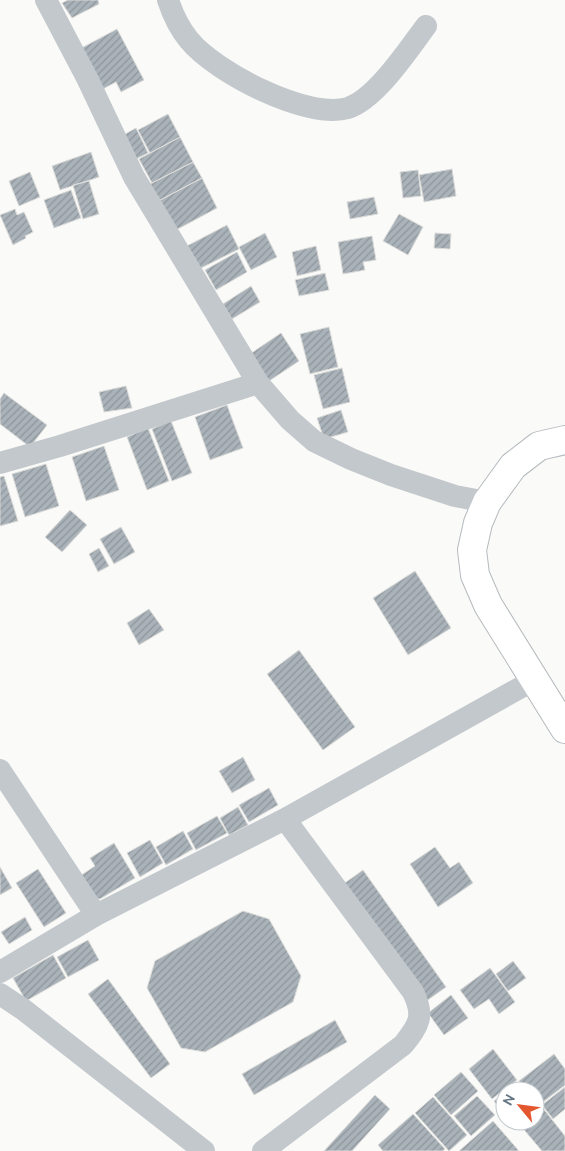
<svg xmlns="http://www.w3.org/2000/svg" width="565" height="1151" font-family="Ubuntu,sans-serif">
	<defs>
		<pattern id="building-hatch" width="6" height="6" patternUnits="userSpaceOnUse" patternTransform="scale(1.25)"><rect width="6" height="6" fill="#aab3b9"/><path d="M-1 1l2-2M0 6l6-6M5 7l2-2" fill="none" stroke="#8e969c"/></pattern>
	</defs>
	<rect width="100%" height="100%" fill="#fafaf8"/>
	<path fill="url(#building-hatch)" stroke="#dcdcda" d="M68,0H98L99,4L72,18L62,3Z
		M117,29L144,80L121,92L116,82L101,90L76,51Z
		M168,114L180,137L150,153L138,130Z
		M136,128L148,153L130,162L118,138Z
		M180,137L193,162L152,183L139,159Z
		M91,152L99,177L60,190L52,166Z
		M193,162L202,178L153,204L144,187Z
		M452,169L456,196L424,202L419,175Z
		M418,170L421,196L403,198L400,172Z
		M30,172L40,197L19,206L9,181Z
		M202,178L217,208L176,230L160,200Z
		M89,181L99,214L83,219L73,185Z
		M71,190L81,218L54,228L44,200Z
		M374,197L378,214L350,219L347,202Z
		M15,209L17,215L24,212L33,232L25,236L26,238L13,245L0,215Z
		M399,214L423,227L408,255L383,241Z
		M227,225L239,249L197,270L185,247Z
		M265,233L277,257L251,270L239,247Z
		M435,233L451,234L450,249L434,248Z
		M372,236L376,260L363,262L365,270L343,274L338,242Z
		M316,246L321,270L297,276L292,252Z
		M237,252L247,272L216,290L205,270Z
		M325,273L329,290L299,296L295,280Z
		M251,286L260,302L232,319L223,304Z
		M329,327L338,367L310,374L300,334Z
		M281,333L299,361L269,381L250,354Z
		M342,368L350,402L323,409L314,375Z
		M126,386L132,408L104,412L99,392Z
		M4,393L47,425L30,447L0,424V399Z
		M227,405L243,448L210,460L195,417Z
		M341,410L348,432L324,439L317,418Z
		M171,421L192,473L172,481L152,429Z
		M148,428L169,481L147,490L127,437Z
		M104,446L119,490L86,501L72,457Z
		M46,464L59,506L25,517L12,474Z
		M4,476L18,521L0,526V477Z
		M70,510L87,525L62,552L45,537Z
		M121,527L135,552L114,564L100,539Z
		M99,548L109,566L98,572L89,554Z
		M415,571L451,628L408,655L373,598Z
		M149,609L164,630L139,645L127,623Z
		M299,650L355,727L323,750L267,674Z
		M243,757L255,780L232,793L219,771Z
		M269,788L278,805L249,822L239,805Z
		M238,807L248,825L229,835L220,818Z
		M217,816L227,833L196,850L187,833Z
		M183,831L193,849L166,865L156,847Z
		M150,840L163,863L140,877L127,853Z
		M114,843L135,878L100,899L93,898L77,878L95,866L90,858Z
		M435,847L450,868L459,862L473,883L438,907L410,864Z
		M0,867L12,888L0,895Z
		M38,869L66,913L44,927L16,883Z
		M363,870L446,987L425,1002L342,885Z
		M243,911L269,919L301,976L293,1002L205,1052L181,1048L147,988L155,961Z
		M25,917L32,930L9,944L1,932Z
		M88,940L99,960L68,977L57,957Z
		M53,955L66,978L26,1001L13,978Z
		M513,961L526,978L508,991L496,974Z
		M490,968L515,1002L499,1014L489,999L474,1009L460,990Z
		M108,979L170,1064L151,1078L88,994Z
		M451,995L468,1018L444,1035L428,1013Z
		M335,1020L347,1042L254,1095L242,1074Z
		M493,1049L517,1080L492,1099L469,1069Z
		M554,1054L565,1069V1085L538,1106L535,1101V1091H527L519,1081Z
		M461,1072L478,1091L451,1115L434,1095Z
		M517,1083L523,1091H507Z
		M565,1087V1109L553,1119L542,1105Z
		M505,1093V1116L494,1101Z
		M375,1095L390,1109L352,1151H324Z
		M477,1096L495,1115L471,1136L454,1116Z
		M433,1097L467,1135L449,1151L415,1113Z
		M542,1107L565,1136V1151H542L520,1125L524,1121H535V1112Z
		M413,1114L445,1149L443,1151H383L378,1145Z
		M493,1121L519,1151H459Z"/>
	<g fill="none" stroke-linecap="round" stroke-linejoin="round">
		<g stroke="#b5babe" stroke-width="30">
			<path id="major" d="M565,440L539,446L513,466L487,502L478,523L472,550L475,575L488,605L565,729"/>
		</g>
		<path stroke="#c3c8cc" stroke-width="22" d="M46,0L88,80L134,177L258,383L290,420L314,441L351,459L391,475L455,496L487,502
			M168,0C173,15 179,28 189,40C215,72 307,120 348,108C376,99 408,50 426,26
			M0,463L60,446L258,383
			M0,770L96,915
			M0,972L96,915L285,819L534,680
			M0,994L24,1010L204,1151
			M263,1151L403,1045C419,1025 425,1016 413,992L285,819"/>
		<use href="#major" stroke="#fff" stroke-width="28"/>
	</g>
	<g transform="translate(520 1106) rotate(299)"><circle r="24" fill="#ffffff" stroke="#c1c8cd"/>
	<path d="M0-4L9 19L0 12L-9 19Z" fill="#e4572e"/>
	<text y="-8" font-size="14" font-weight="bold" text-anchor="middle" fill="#657683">N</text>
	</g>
</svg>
